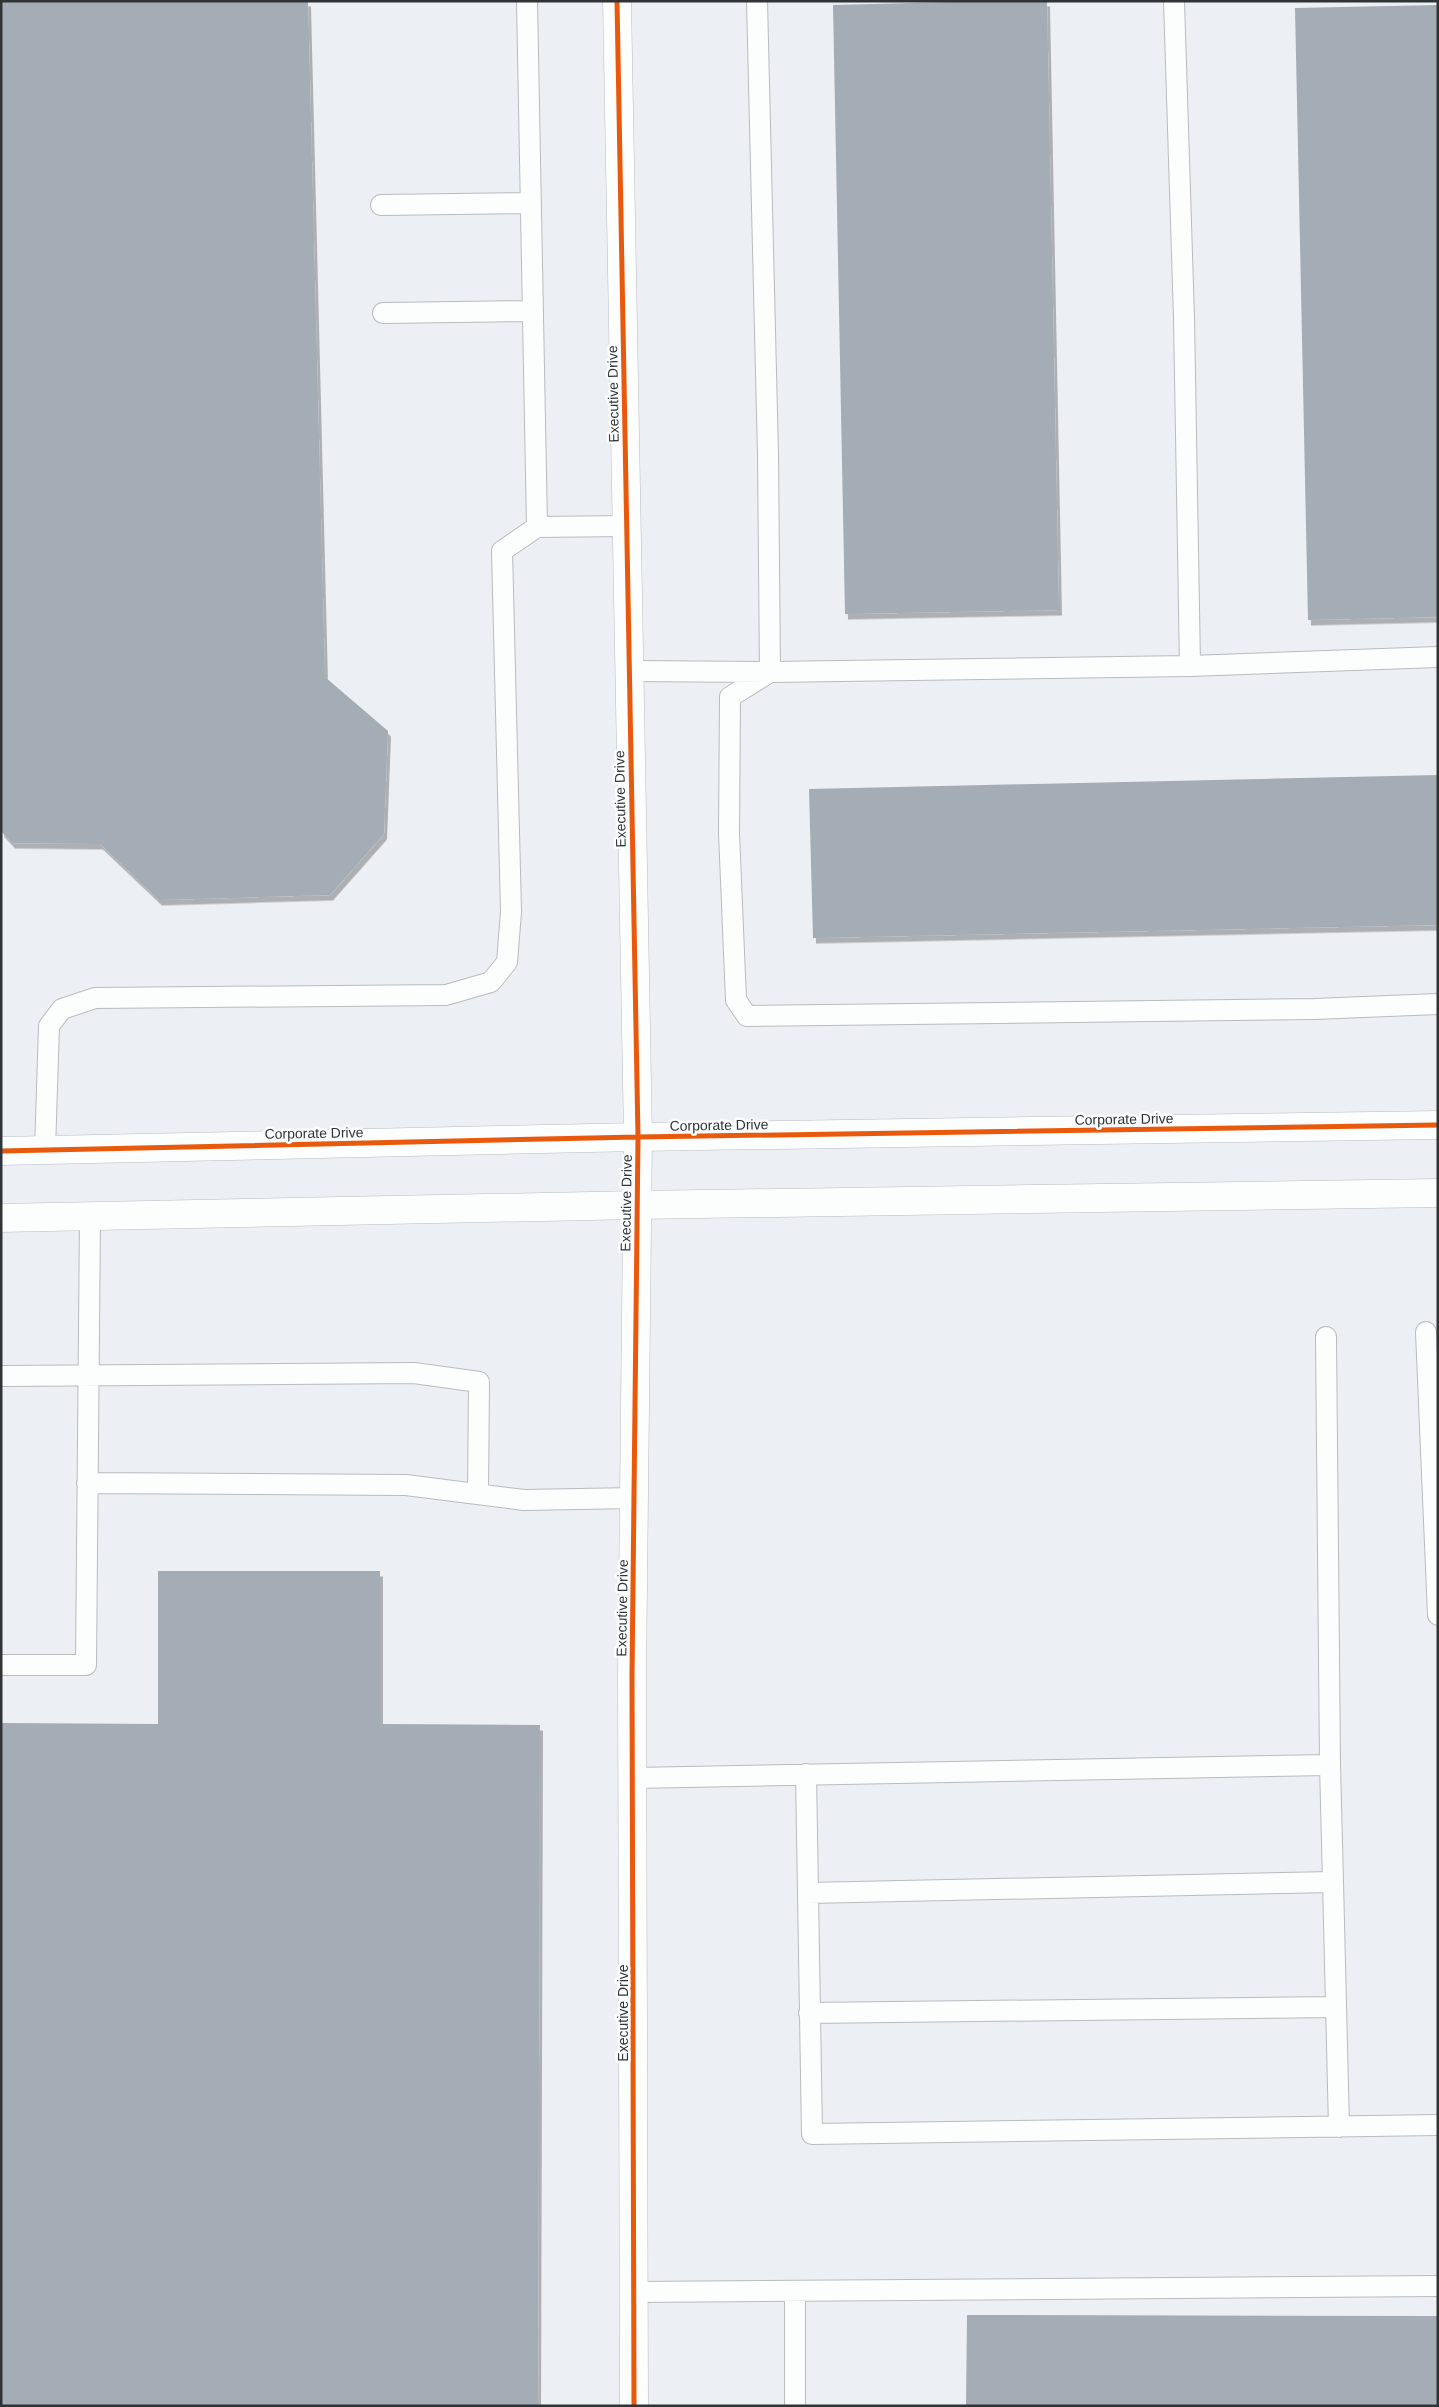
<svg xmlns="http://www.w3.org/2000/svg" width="1439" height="2407" font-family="Arial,sans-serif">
	<defs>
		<filter id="shadow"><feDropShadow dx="3" dy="5.5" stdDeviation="0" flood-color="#0004"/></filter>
	</defs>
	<rect width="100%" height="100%" fill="#eceff4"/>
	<path fill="#a4acb5" filter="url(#shadow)" d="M1,1H308L325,677L388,731L384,834L330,895L159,900L100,844L12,843L1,831Z
		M990,1H1047L1059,610L845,614L833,5Z
		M1438,5V617L1308,620L1295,8Z
		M1438,775V925L813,938L809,789Z
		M158,1571H380V1724L540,1725L538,2406H1V1723L158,1724Z
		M967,2315L1438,2316V2406H966Z"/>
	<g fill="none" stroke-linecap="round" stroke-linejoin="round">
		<g stroke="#b9bbbf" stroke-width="22">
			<path id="lane" d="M527,1L537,527
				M757,1L768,455L770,672
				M381,205L531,203
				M383,313L533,311
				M1190,666L1438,657
				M629,671L770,672L1190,666L1184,318L1174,1
				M770,672L730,697L729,833L736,1000L747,1016L1314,1009L1438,1004
				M45,1150L49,1026L62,1009L95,998L446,995L491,982L507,962L511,912L502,551L537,527L626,526
				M1426,1332L1438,1615
				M1,1376L414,1373L479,1382L478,1494
				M87,1483L406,1485L524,1500L634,1498
				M1,1665H86L90,1216
				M806,1774L812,2134L1438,2125
				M634,1778L1330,1765L1326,1337
				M1333,1882L1339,2127
				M808,1893L1333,1882L1330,1765
				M809,2013L1336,2007
				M635,2292L1438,2286
				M795,2406V2291"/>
		</g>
		<g stroke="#b9bbbf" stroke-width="29">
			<path id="street" d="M617,1L638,1137L632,1676L634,2406"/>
		</g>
		<g stroke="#b9bbbf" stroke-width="29">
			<path id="secondary" d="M1,1151L638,1137L1438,1125
				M1,1218L637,1205L1438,1193"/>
		</g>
		<use href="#lane" stroke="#fcfdfd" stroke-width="20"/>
		<use href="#street" stroke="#fcfdfd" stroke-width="28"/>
		<use href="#secondary" stroke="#fcfdfd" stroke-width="28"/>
		<g stroke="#fbfcfe" stroke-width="8">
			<path id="cycleway" d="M617,1L638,1137L632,1676L634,2406
				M1,1151L638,1137L1438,1125"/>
		</g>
		<use href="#cycleway" stroke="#e8590c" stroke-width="5"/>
	</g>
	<g text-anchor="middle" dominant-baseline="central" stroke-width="5" stroke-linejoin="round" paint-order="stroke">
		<g font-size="14" fill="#313437" stroke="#fbfcfe">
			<text transform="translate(613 394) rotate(-91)">Executive Drive</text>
			<text transform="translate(620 799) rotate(-91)">Executive Drive</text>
			<text transform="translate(1124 1119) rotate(-1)">Corporate Drive</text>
			<text transform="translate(719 1125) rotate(-1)">Corporate Drive</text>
			<text transform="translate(314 1133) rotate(-1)">Corporate Drive</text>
			<text transform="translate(626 1203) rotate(-89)">Executive Drive</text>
			<text transform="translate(622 1608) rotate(-89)">Executive Drive</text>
			<text transform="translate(623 2013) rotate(-90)">Executive Drive</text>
		</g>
	</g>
	<rect width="1439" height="2407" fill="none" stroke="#313437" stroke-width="5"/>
</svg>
